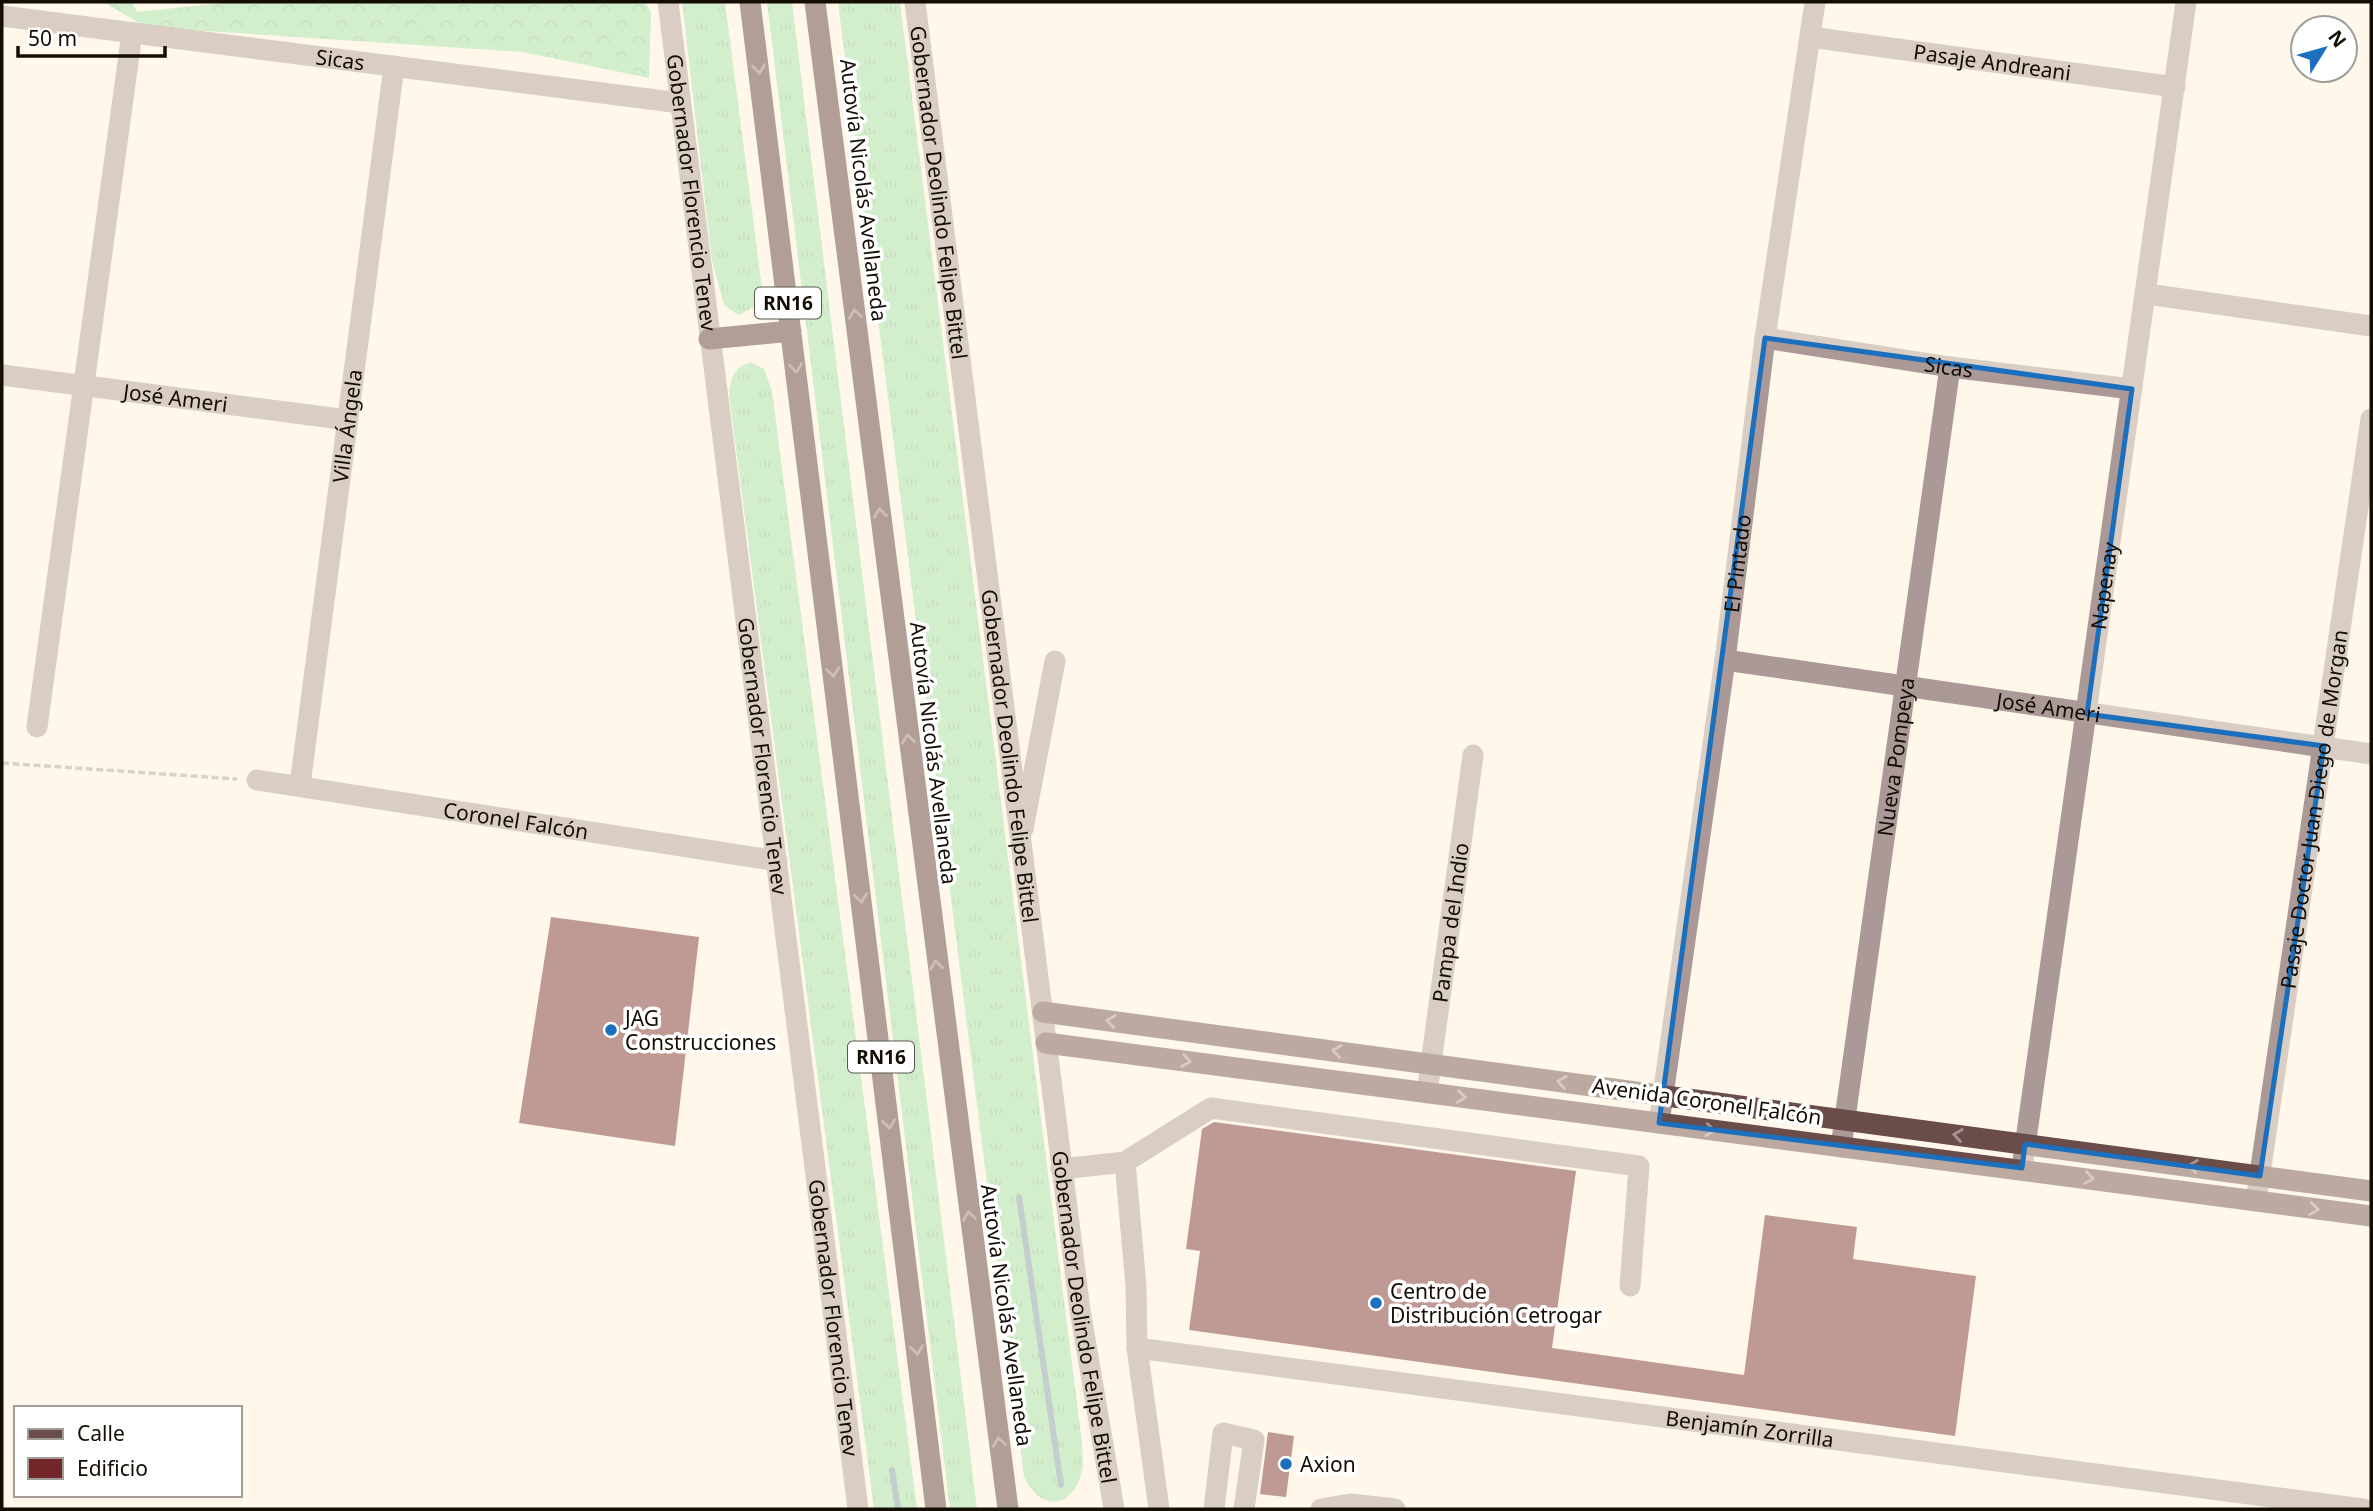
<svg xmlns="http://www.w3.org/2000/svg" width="2373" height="1511" font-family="'Noto Sans',sans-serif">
	<defs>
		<pattern id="grass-tufts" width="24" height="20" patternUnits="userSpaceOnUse" patternTransform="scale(1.75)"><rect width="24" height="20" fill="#9ee3ab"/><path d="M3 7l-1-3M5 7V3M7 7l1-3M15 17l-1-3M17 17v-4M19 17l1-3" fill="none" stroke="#87c292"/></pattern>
		<pattern id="forest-crowns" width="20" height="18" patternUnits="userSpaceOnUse" patternTransform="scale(1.75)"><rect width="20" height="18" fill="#9ee3ab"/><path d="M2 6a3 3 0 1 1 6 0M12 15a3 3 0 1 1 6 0" fill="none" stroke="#87c292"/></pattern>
	</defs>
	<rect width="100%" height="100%" fill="#fff7ea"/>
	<path fill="url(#grass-tufts)" d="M682,2H725L762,288L753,308L738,315L724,305L712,261Z
		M767,2H792L977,1509H950Z
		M838,2H900L1082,1443C1082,1452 1084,1463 1082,1471C1072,1511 1040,1511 1024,1477Z
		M751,362L764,369L772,391L917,1509H874L729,395C731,378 733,368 751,362Z"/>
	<path fill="url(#forest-crowns)" d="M103,2H132L137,12L231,2H645L651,12L649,78L522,52L146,27Z"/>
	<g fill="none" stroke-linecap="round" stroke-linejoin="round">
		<path stroke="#7e9aae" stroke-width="6" d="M1019,1197L1061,1485
			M892,1470L898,1509"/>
	</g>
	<path fill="#72262a" d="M551,917L699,937L675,1146L519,1123Z
		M1214,1122L1576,1171L1552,1348L1744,1375L1765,1215L1857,1227L1853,1259L1976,1276L1955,1436L1189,1330L1200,1251L1186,1249L1202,1129Z
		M1268,1432L1294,1436L1286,1497L1260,1494Z"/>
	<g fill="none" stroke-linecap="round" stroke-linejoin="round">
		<path stroke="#aca599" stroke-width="3.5" stroke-dasharray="7 3.5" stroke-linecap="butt" d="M2,763L237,779"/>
		<g stroke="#ab9998" stroke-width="21">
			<path id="s1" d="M668,2L858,1509"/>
			<path id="s2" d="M915,2L1080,1310L1114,1509"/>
			<path id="s3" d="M2,16L680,103"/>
			<path id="s4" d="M1810,37L2175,87"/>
			<path d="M2147,294L2371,326"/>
			<path id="s5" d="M1765,338L1950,367L2132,389"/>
			<path id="s6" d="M2,375L348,420"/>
			<path id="s7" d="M1725,660L2371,754"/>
			<path d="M37,727L132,33"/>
			<path id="s8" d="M257,780L777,861"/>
			<path id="s9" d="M300,785L394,66"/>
			<path d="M1023,829L1055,661"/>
			<path id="s10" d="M1427,1093L1473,755"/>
			<path id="s11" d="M1659,1123L1725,660L1765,338L1815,2"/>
			<path id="s12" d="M1841,1147L1950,367"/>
			<path d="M1125,1162L1136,1286L1137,1348L1159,1509"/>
			<path id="s13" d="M2022,1168L2186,2"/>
			<path d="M1061,1169L1125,1162L1211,1108L1639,1166L1630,1286"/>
			<path id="s14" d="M2256,1201L2371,419"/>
			<path id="s15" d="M1137,1348L2363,1509"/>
			<path d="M1214,1509L1223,1433L1254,1440L1244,1509"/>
			<path d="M1321,1509L1350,1504L1395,1509"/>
		</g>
		<path stroke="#6a4c4b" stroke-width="21" d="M1043,1012L2371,1191
			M1046,1043L2371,1216"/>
		<path stroke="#533131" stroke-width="21" d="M750,2L936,1509
			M815,2L1008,1509
			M709,339L791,331"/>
	</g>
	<defs><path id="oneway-chevron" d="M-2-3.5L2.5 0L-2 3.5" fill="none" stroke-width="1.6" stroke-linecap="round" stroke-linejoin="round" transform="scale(1.75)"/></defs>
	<g stroke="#8f7979">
		<use href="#oneway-chevron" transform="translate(759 69) rotate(83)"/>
		<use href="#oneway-chevron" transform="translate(855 314) rotate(-97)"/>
		<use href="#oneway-chevron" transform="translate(796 368) rotate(83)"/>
		<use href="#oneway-chevron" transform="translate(880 513) rotate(-97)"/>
		<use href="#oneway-chevron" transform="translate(833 672) rotate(83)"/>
		<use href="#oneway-chevron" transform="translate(908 739) rotate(-97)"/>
		<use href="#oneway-chevron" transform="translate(861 898) rotate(83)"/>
		<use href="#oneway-chevron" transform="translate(936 965) rotate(-97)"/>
		<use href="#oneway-chevron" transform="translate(889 1124) rotate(83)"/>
		<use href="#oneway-chevron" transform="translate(969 1216) rotate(-98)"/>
		<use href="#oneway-chevron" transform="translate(917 1350) rotate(83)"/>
		<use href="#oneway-chevron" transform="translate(999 1442) rotate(-98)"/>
	</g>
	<g stroke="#a69493">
		<use href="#oneway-chevron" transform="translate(1111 1021) rotate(-172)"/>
		<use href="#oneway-chevron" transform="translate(1337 1051) rotate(-172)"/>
		<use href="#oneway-chevron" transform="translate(1186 1061) rotate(8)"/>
		<use href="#oneway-chevron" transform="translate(1562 1082) rotate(-172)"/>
		<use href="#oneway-chevron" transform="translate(1461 1097) rotate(7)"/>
		<use href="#oneway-chevron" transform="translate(1710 1130) rotate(7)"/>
		<use href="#oneway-chevron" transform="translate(1958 1135) rotate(-172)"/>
		<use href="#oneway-chevron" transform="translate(2193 1166) rotate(-172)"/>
		<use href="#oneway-chevron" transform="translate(2089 1178) rotate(8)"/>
		<use href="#oneway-chevron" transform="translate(2314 1209) rotate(7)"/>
	</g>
	<path d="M0 0H2373V1511H0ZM1765,338L2132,389L2087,714L2324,746L2260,1176L2025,1144L2022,1168L1659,1123Z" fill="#fff7ea" fill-opacity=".55" fill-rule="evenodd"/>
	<path fill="none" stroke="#1b6fbd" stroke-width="5" stroke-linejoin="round" d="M1765,338L2132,389L2087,714L2324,746L2260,1176L2025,1144L2022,1168L1659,1123Z"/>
	<g fill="#1b6fbd" stroke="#fff" stroke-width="2.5">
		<circle cx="611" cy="1030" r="7"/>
		<circle cx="1376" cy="1303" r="7"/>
		<circle cx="1286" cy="1464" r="7"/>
	</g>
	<g text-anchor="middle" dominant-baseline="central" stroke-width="7" stroke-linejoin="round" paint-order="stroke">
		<g fill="#fff" stroke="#5a564f" stroke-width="2">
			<rect x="755" y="287.5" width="66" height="31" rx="5"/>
			<rect x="848" y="1041.5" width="66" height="31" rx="5"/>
		</g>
		<g font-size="19" font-weight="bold" fill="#130d03">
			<text x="788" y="303">RN16</text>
			<text x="881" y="1057">RN16</text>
		</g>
		<g font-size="21" fill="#130d03" stroke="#fff">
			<text stroke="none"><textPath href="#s3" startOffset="341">Sicas</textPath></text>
			<text stroke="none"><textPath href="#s4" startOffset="184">Pasaje Andreani</textPath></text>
			<text transform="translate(864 190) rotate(83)">Autovía Nicolás Avellaneda</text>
			<text stroke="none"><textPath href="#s1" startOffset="192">Gobernador Florencio Tenev</textPath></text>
			<text stroke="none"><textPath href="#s2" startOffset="192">Gobernador Deolindo Felipe Bittel</textPath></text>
			<text stroke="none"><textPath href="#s5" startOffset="186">Sicas</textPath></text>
			<text stroke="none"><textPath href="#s6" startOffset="175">José Ameri</textPath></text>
			<text stroke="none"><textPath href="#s9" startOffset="362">Villa Ángela</textPath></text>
			<text stroke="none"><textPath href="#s11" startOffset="565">El Pintado</textPath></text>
			<text stroke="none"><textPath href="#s13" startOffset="588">Napenay</textPath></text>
			<text stroke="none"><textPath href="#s7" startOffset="327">José Ameri</textPath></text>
			<text transform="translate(934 753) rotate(83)">Autovía Nicolás Avellaneda</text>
			<text stroke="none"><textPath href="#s1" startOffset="760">Gobernador Florencio Tenev</textPath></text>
			<text stroke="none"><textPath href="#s2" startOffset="760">Gobernador Deolindo Felipe Bittel</textPath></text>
			<text stroke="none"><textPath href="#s12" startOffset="394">Nueva Pompeya</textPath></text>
			<text stroke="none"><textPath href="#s14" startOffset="396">Pasaje Doctor Juan Diego de Morgan</textPath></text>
			<text stroke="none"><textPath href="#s8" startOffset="262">Coronel Falcón</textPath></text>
			<text stroke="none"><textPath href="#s10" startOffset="172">Pampa del Indio</textPath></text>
			<text transform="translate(1707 1101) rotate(8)">Avenida Coronel Falcón</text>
			<text transform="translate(1007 1315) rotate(82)">Autovía Nicolás Avellaneda</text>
			<text stroke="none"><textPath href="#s1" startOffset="1326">Gobernador Florencio Tenev</textPath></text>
			<text stroke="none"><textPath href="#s2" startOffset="1326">Gobernador Deolindo Felipe Bittel</textPath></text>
			<text stroke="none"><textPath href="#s15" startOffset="618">Benjamín Zorrilla</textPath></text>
		</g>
		<g font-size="21" fill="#130d03" stroke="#fff" text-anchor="start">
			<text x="625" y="1018">JAG<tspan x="625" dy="24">Construcciones</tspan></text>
			<text x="1390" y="1291">Centro de<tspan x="1390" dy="24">Distribución Cetrogar</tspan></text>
			<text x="1300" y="1464">Axion</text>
		</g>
	</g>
	<rect width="2373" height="1511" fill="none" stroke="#130d03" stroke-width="7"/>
	<rect x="14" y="1406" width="228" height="91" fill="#ffffff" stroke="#a19e9a" stroke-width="2"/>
	<rect x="28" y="1429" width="35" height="10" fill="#6a4c4b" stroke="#a19e9a" stroke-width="2"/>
	<text x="77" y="1441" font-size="21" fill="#130d03">Calle</text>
	<rect x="28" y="1458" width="35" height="21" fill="#72262a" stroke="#a19e9a" stroke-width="2"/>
	<text x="77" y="1476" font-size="21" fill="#130d03">Edificio</text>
	<g transform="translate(2324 49) rotate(53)"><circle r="33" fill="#ffffff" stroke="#a19e9a" stroke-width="2"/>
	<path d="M0-5L12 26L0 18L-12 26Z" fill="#1b6fbd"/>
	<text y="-10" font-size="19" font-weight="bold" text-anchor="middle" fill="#130d03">N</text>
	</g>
	<path d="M18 46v10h147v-10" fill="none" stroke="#130d03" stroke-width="3.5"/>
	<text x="28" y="46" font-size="21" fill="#130d03" stroke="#ffffff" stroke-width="5" paint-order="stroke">50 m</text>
</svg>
